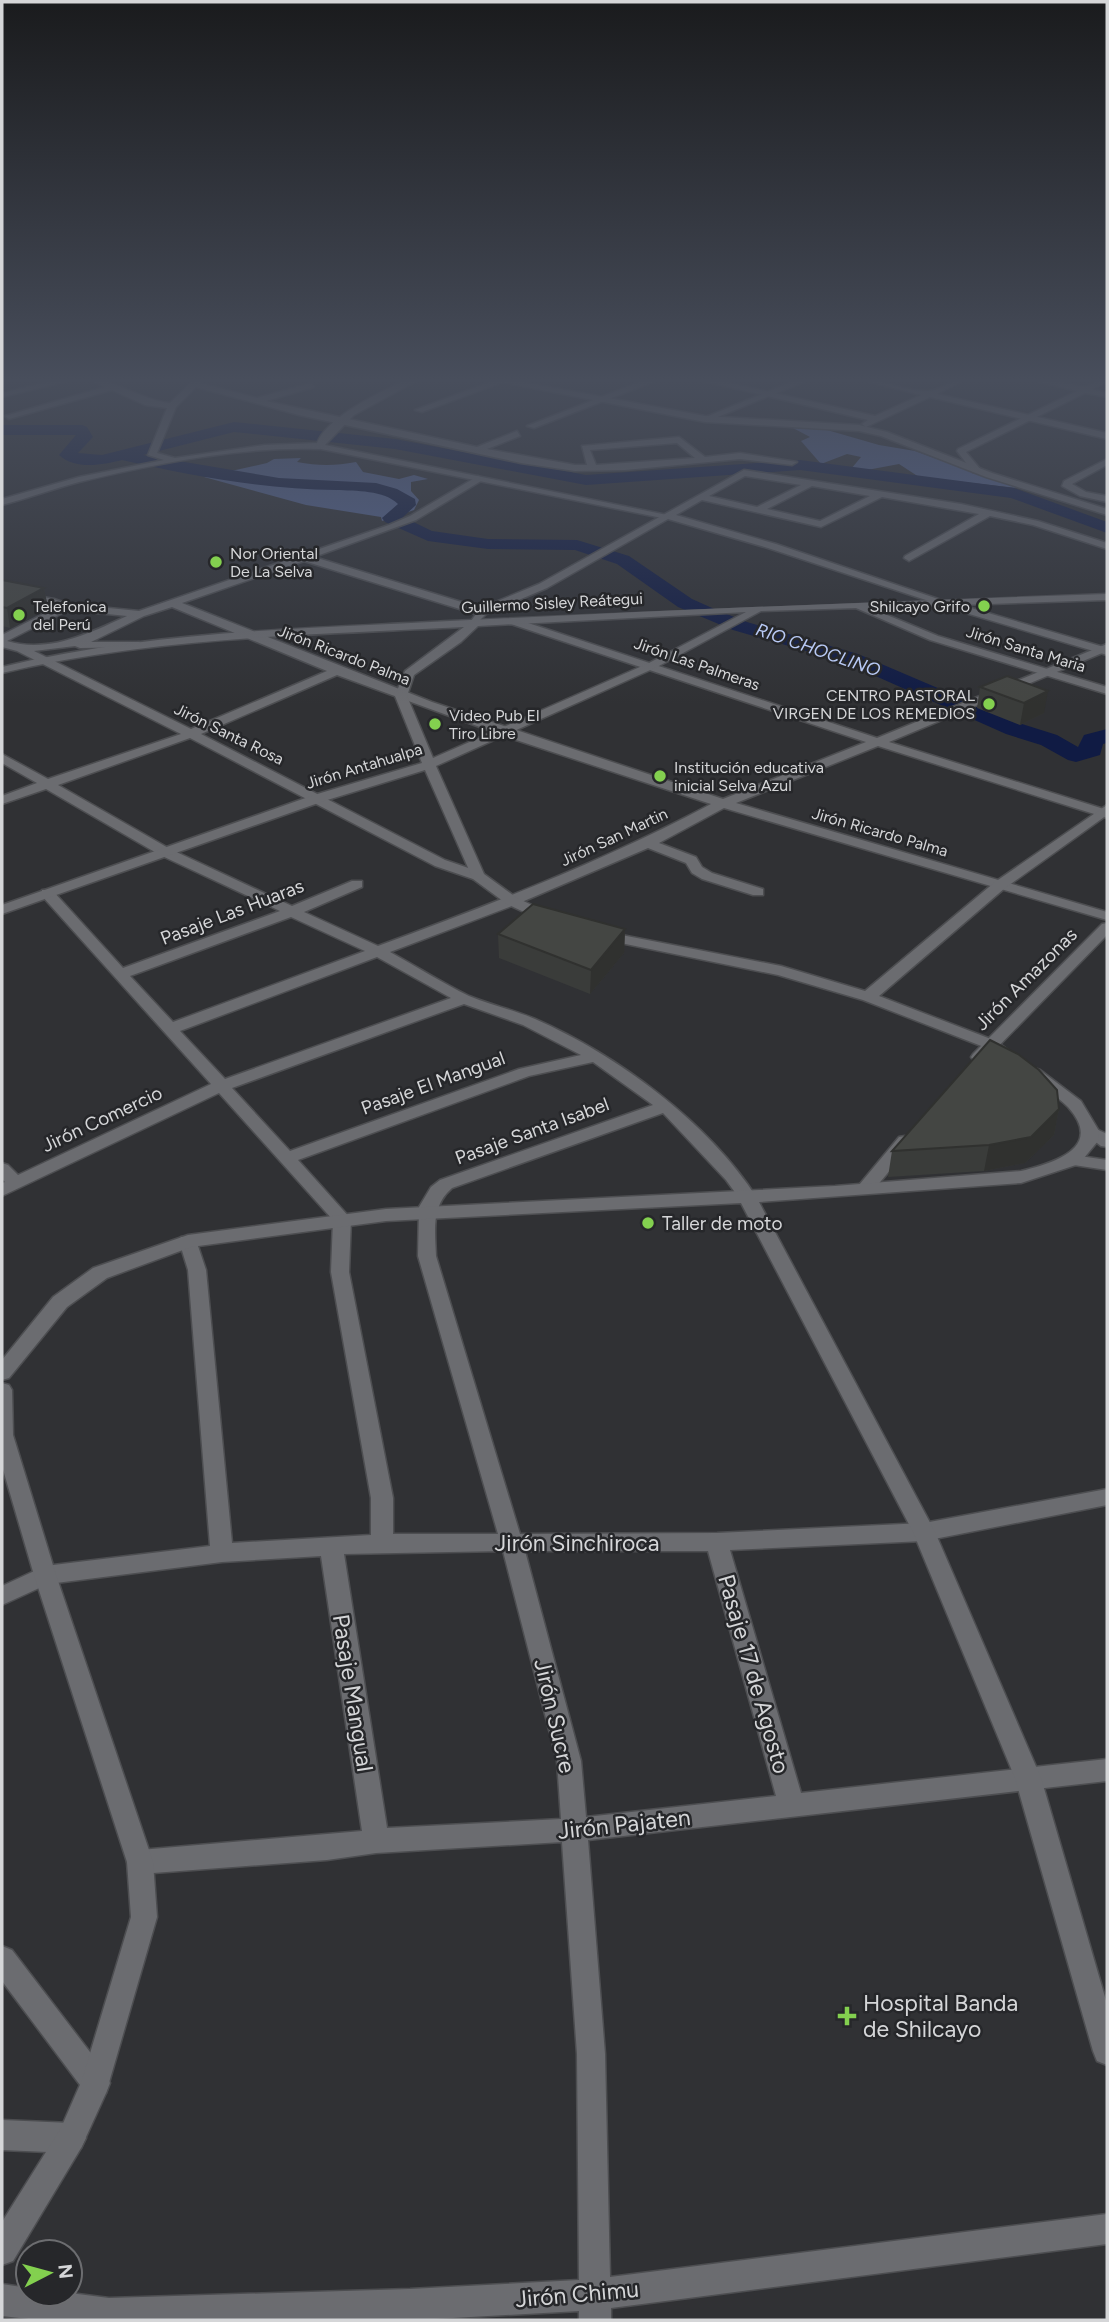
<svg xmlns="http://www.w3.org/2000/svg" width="1109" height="2322" font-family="Figtree,sans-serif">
	<rect width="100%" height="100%" fill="#303134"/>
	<path fill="#566797" d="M793,428L827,430L879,445L915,451L1017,488L919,477L899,464L867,470L851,469L861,457L847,454L821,464L801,441L810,437Z
		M301,458L297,462C318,466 335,466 356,462L363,472L399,479L414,475L428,479L411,482V491L419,500L414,510L382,521L381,517L306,505L204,477L267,463L274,459Z"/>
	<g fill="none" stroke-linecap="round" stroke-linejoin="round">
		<path fill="#101b44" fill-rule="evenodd" d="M234,422L395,439L586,475L800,460L1014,488L1107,522V533L1011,498L800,470L586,485L395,449L234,432L143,455L279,478L376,483L397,489L415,499L416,505L403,517L432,531L488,539L577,540L629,556L692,599L719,611L747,622L858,654L1022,724L1057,735L1078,747L1084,735L1107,729V743L1103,744L1100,755L1076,762L1068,760L1041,745L1006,734L844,662L733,630L678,607L617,564L575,550L488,549L428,541L385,522L382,518L398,504C384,490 356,491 336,490C264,489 192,476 122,460C102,465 75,470 59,455L76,435H2V425H82L87,427L93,437L78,453L102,455Z"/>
		<g stroke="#4d4e51" stroke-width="3">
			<path id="street" d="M63,378H80L2,397V393Z
				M86,378C113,378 140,400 170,403L196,378H205L200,383L257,398L311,383L314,387L266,401L477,447L517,431L520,436L487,449L575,465H587L582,446L679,437L705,457L740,453L797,462L792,465L740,459L625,470L575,471L521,463L299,415L196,387L176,407L157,453L175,458L265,445L319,443L323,446L319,449C242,446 154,464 79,482C53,489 28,498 2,505V499L79,477L164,460L148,455L167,408L145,405L112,390L9,419L5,416L105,387ZM677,443L695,458L596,465L590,450Z
				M501,378H514L422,412L415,410Z
				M650,378H663L534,428L527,426Z
				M801,378H813L708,421L701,419Z
				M1025,378H1042L1084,387L1107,378V382L1092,389L1107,393V397L1085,393L966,452L981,470L973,472L957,451L958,449L1077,391Z
				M1107,459V465L1072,484L1086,492L1107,496V502L1080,496L1062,486L1064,481Z
				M744,470L961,504L1038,521L1107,543V549L1033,525L990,516L909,561L904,558L905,556L979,514L882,497L821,527L702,500L676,515L776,544L944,601L935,603L768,548L668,519L547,588L486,614L476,624L471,621L476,614L304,561L182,603L432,702L723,799L866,742L511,624V620H519L877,738L1107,644V651L889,742L1107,810V818L878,746L736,803L1107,912V920L724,808L659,843L696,857L702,867L712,873L763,889V895H753L702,879L692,873L686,863L648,848L517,904L390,952C416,966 442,983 469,996C491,1005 514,1010 535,1019C617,1055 708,1122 757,1198L754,1202H742L726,1180L663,1113L452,1188C431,1206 435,1230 436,1256L520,1534L717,1533L924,1523L1107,1489V1505L924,1541L730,1550L801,1793L1107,1759V1781L588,1840L605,2054L610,2277L1107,2214V2244L611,2308V2320H579V2311L418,2320H37L2,2316V2284L28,2288V2294L70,2293L109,2298L410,2289L579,2280L577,2054L562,1842L376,1853L327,1860L140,1874L131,1871L127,1862L131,1853L140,1850L362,1831L321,1556L222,1562L48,1584L2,1605V1586L45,1566L210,1546L188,1270L179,1241L181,1237H195L206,1270L232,1543L371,1535V1498L331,1272L333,1220L219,1093L2,1196V1183L5,1182L2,1179V1163L8,1165L18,1175L211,1084L42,896V890H52L123,968L280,911L160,855L46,789L2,804V796L37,783L2,763V754L48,779L181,734L17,651L2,647V635L57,607L2,596V590L54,599L68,604L139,611L389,525L410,516L478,476L483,479L481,481L416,520L314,557L481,608L539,584ZM745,476L801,485L757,507L709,496ZM812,486L870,496L820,521L767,509ZM172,607L327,671L191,729L34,651L75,646L80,648L143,647L145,645L139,642H91L144,616ZM68,610L127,616C90,633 48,654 7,641ZM337,675L510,738L711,804C604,861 492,904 378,946L304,912L362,887V881H352L292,906L170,849L58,785L190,738L435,866L473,879H483V873L445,860L201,734ZM291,917L365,951L173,1022L130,976ZM377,957L451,998L225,1079L180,1031ZM464,1004L523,1025L581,1055L519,1069L290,1151L232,1088ZM593,1062L653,1105L440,1180L431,1187L419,1207L418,1256L498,1534H393V1498L349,1272L351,1219L298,1160L529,1076ZM503,1551L557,1761L561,1819L387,1828L344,1554ZM525,1551H708L776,1796L586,1817L581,1761Z
				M1107,923V935L985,1060H973L971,1057L973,1054L1102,924Z
				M1090,1126L1107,1134V1147L1101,1146L1081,1131Z
				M905,1136L911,1137L914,1141L911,1145L871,1193H859L856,1189L859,1185L899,1137Z
				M1073,1155L1107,1160V1170L1067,1164L1064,1160L1067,1156Z
				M2,1946L12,1950L106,2073L110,2083L106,2093L96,2097L86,2093L2,1981Z
				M2,2120L71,2123L81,2128L86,2138L81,2148L71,2153L2,2150Z"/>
		</g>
		<g stroke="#4d4e51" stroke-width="3">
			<path id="secondary" d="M410,378H422L354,415L325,445L672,516L667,519L316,448C320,419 385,390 410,378Z
				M482,378H501L705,416L859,425L887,432L992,473L1107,509V515L986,477L881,436L859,431L705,422Z
				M691,378H708L875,416L921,395L855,378C880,378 902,391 926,391C940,392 952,378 968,378L937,394L1107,433V439L930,397L866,427L862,424L868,420Z
				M1107,594V600L961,605L1107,648V655L949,608L948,605L870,608L938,636L1107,687V694L930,640L856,608L761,611L657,667L436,766L484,874L517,898L553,915L555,918L553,921H543L507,904L473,879L425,770L324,801L2,914V905L314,795L422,763L395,696L405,671L464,627C310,635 152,637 2,673V667C148,631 301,629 450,621C669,610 888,601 1107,594ZM746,612L649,663L433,758L407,696L414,675L461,642L478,626Z
				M1107,805V815L1005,888L879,996L996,1041L1013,1054L1011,1057H999L984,1047L863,1000L778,975L601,939L594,935L601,931L781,966L865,991L995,882Z
				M1034,1068L1040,1070L1081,1101L1099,1131L1098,1141L1079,1164L1021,1183L759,1202L935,1532L1041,1778L1107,2004V2065L1097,2061L1093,2051L1015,1778L913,1532L741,1203L386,1221L191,1247L107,1278L67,1307L9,1378L2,1380V1360L53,1297L93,1268L188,1235L386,1209L835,1186L1021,1171C1053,1163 1105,1148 1068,1107C1057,1096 1041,1086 1028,1076L1026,1073L1028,1070Z
				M2,1383L9,1385L12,1390L13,1435L56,1575L153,1862L157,1917L106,2093L81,2148L13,2261L2,2265V2222L61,2128L82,2080L131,1917L127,1862L34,1575L2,1466Z"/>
		</g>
		<use href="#street" fill="#6b6c70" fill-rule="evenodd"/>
		<use href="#secondary" fill="#6b6c70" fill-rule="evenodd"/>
	</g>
	<path fill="#3a3c3a" d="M2,580L44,588L48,608L10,628L2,626Z
		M1007,676L1044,713L1020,725L977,708L980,687Z
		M625,929L624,953L590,994L499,958L498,934Z
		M1059,1109L1054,1135L1025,1163L984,1171L888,1177L892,1151Z"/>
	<path fill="#30312f" d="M44,588L48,608L10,628L7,608Z
		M1048,691L1044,713L1020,725L1024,703Z
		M625,929L624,953L590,994L591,970Z
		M1059,1109L1054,1135L1025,1163L984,1171L989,1145Z"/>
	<path fill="#444643" stroke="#30312f" stroke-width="2" d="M2,580L44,588L7,608L2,607Z
		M1007,676L1048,691L1024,703L980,687Z
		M533,904L625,929L591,970L498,934Z
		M990,1040L1018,1054L1039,1070L1057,1090L1059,1109L1031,1137L989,1145L892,1151Z"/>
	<linearGradient id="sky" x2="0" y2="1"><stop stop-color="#1a1b1d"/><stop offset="0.54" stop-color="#484e5c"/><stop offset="1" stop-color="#484e5c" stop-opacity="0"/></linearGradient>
	<rect width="1109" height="704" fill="url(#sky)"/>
	<g fill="#83d04f" stroke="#26272a" stroke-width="2.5">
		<circle cx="216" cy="562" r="7"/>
		<circle cx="984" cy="606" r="7"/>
		<circle cx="19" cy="615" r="7"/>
		<circle cx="989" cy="704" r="7"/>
		<circle cx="435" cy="724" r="7"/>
		<circle cx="660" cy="776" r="7"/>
		<circle cx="648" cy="1223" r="7"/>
		<path d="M843.5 2005.5h7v7h7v7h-7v7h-7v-7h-7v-7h7z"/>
	</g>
	<g text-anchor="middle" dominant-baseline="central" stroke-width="5" stroke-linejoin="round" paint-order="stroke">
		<g font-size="16" fill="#d5d6d8" stroke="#26272a" text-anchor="start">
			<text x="230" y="553">Nor Oriental<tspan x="230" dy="18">De La Selva</tspan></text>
			<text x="33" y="606">Telefonica<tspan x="33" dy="18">del Perú</tspan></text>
			<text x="970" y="606" text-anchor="end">Shilcayo Grifo</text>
			<text x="975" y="695" text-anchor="end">CENTRO PASTORAL<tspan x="975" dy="18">VIRGEN DE LOS REMEDIOS</tspan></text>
			<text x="449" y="715">Video Pub El<tspan x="449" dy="18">Tiro Libre</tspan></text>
			<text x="674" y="767">Institución educativa<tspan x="674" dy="18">inicial Selva Azul</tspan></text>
		</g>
		<g font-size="16" fill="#d5d6d8" stroke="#26272a">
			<text transform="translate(552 603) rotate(-3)">Guillermo Sisley Reátegui</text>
			<text transform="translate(1026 649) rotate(17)">Jirón Santa Maria</text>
			<text transform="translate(344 655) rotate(21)">Jirón Ricardo Palma</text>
			<text transform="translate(697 664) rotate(19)">Jirón Las Palmeras</text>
			<text transform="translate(229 734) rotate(26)">Jirón Santa Rosa</text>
			<text transform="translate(364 766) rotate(-17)">Jirón Antahualpa</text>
			<text transform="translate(880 832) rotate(16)">Jirón Ricardo Palma</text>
			<text transform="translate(614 837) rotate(-25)">Jirón San Martin</text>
		</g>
		<g font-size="18" font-style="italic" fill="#b8c9f5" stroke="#26272a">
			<text transform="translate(818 650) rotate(19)">RIO CHOCLINO</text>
		</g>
		<g font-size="19" fill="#d5d6d8" stroke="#26272a">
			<text transform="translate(232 912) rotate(-21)">Pasaje Las Huaras</text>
			<text transform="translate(1026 979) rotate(-45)">Jirón Amazonas</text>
			<text transform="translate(433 1083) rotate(-20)">Pasaje El Mangual</text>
			<text transform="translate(102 1119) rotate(-25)">Jirón Comercio</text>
			<text transform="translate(532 1131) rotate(-20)">Pasaje Santa Isabel</text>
		</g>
		<g font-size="19" fill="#d5d6d8" stroke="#26272a" text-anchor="start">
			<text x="662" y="1223">Taller de moto</text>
		</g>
		<g font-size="23" fill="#d5d6d8" stroke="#26272a">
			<text x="577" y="1543">Jirón Sinchiroca</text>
			<text transform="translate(754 1674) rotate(74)">Pasaje 17 de Agosto</text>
			<text transform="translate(353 1693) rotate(81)">Pasaje Mangual</text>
			<text transform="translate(555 1716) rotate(77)">Jirón Sucre</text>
			<text transform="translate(624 1824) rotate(-6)">Jirón Pajaten</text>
			<text transform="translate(577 2294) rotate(-5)">Jirón Chimu</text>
		</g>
		<g font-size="23" fill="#d5d6d8" stroke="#26272a" text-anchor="start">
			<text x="863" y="2003">Hospital Banda<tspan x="863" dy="26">de Shilcayo</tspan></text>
		</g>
	</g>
	<rect width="1109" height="2322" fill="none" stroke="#d5d6d8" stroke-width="7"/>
	<g transform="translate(49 2273) rotate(84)"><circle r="33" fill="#26272a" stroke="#6c6d70" stroke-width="2"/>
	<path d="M0-5L12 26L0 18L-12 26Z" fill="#83d04f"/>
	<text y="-10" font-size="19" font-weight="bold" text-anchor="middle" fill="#d5d6d8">N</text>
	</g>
</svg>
